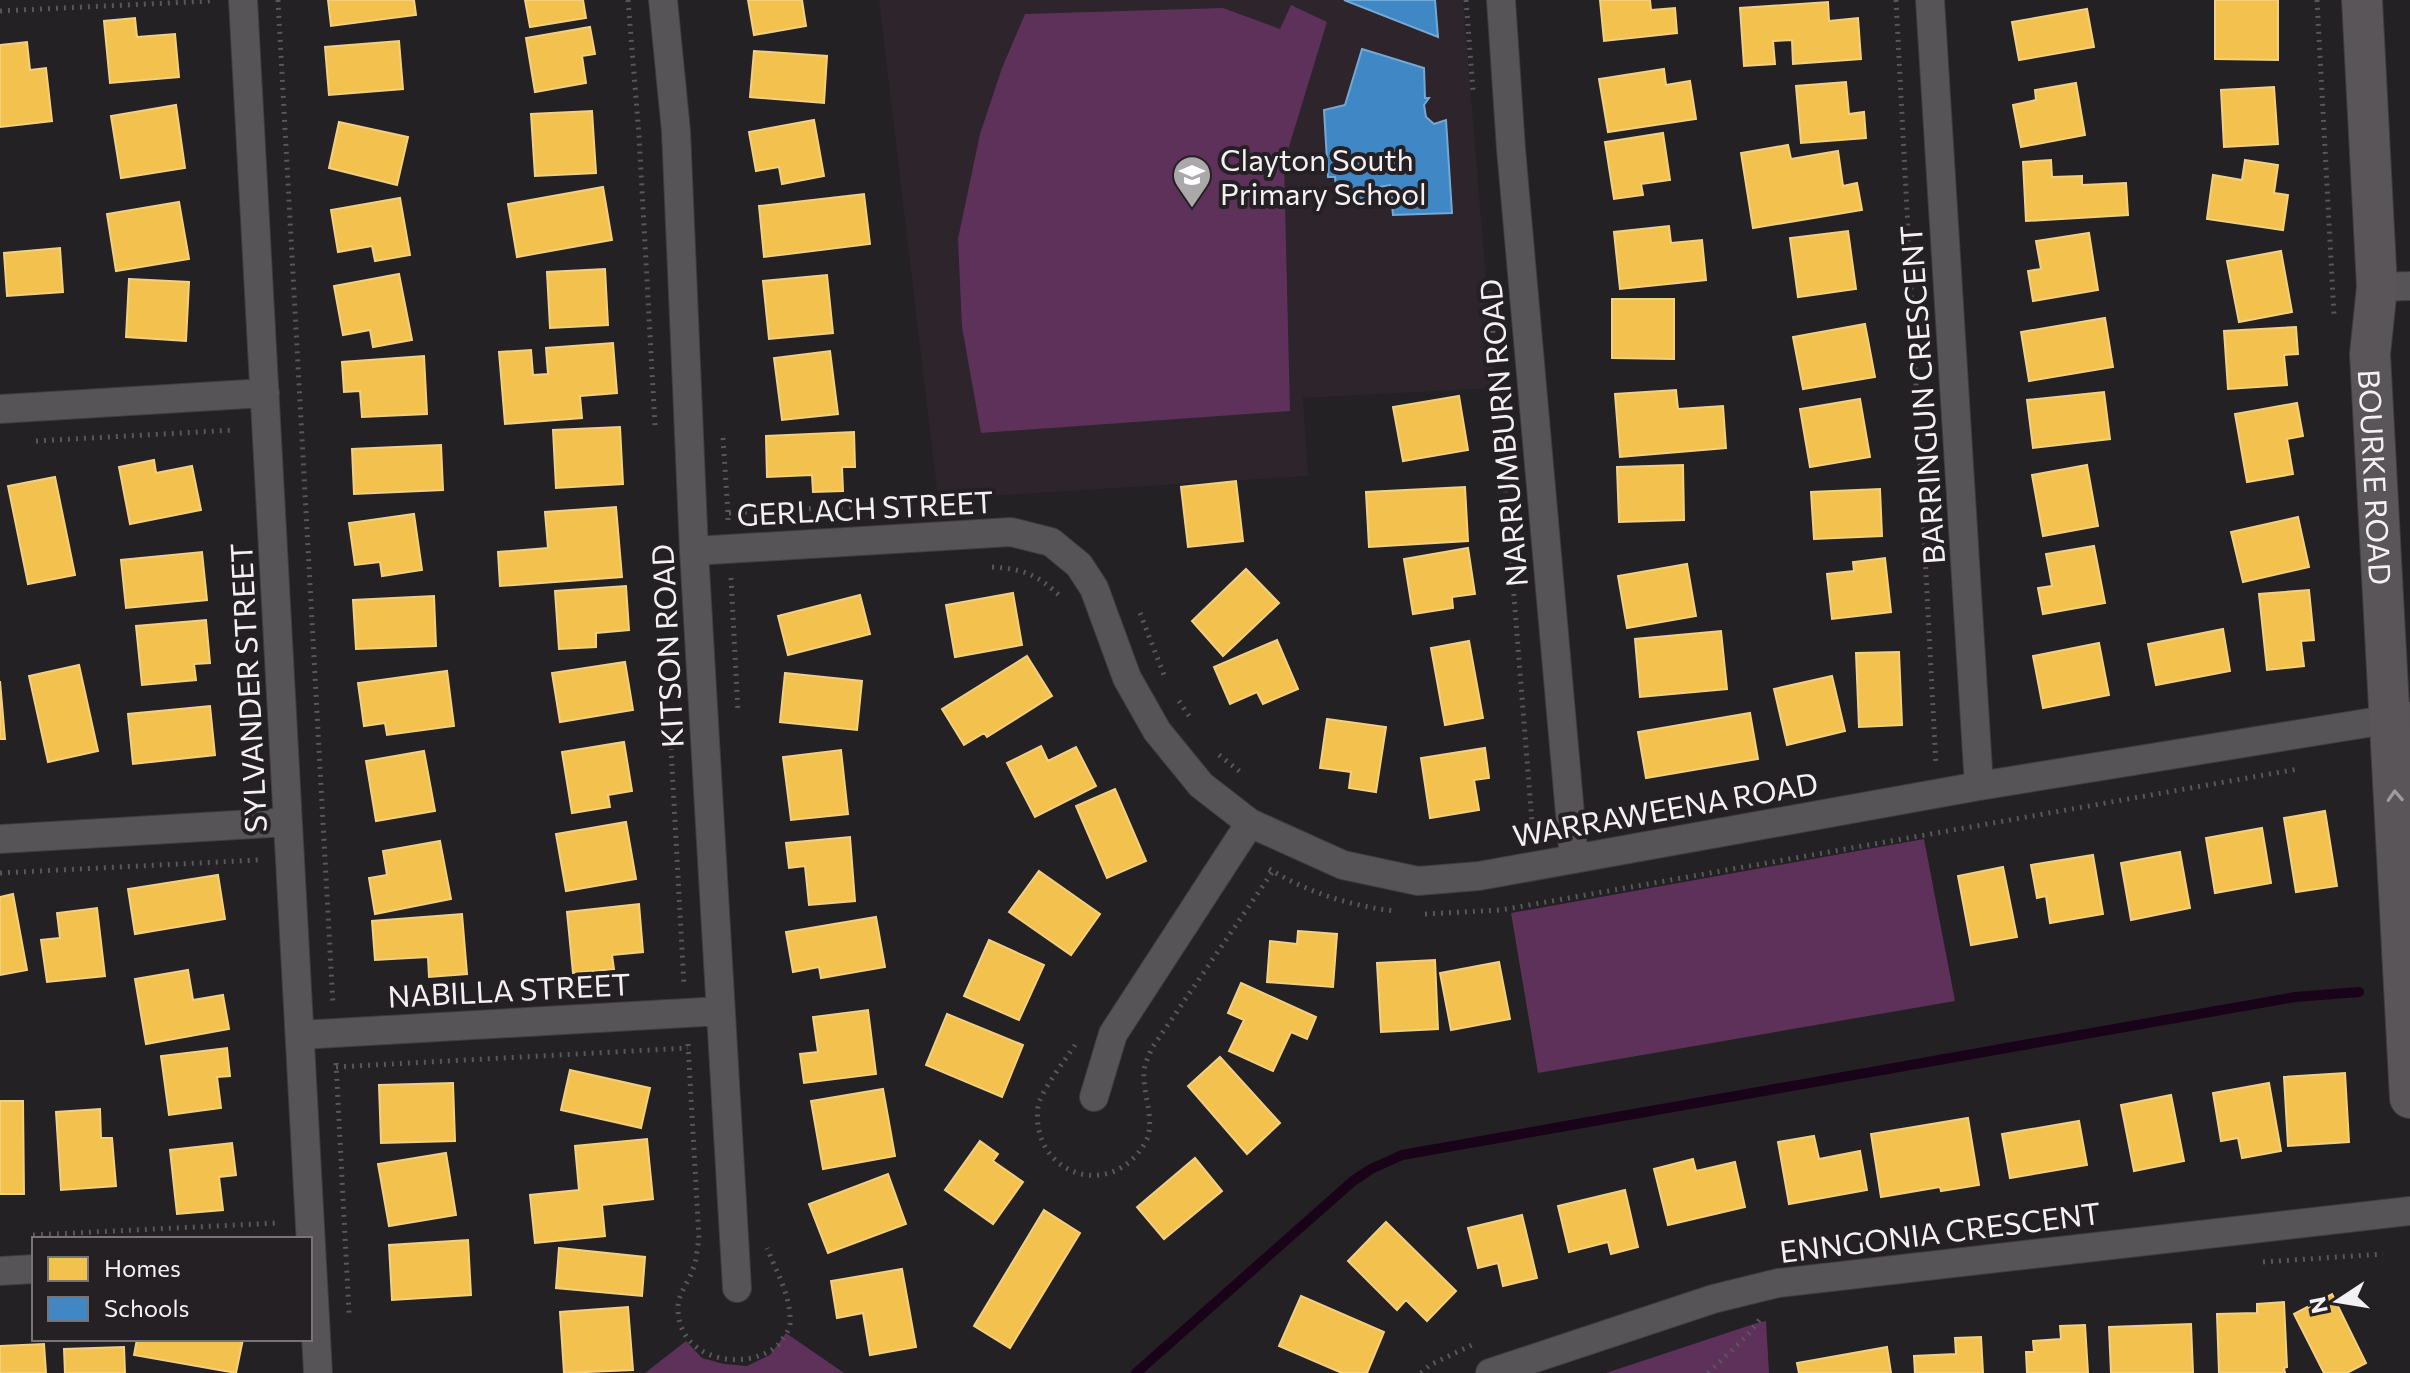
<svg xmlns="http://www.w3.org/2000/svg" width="2410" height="1373" font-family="Commissioner,sans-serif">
	<rect width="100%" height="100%" fill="#232123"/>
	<path fill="#2d242c" d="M879,0H1463L1495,388L1303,398L1308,476L938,499Z"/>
	<path fill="#5e315b" d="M1291,5L1327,22L1284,163L1290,411L981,433L962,327L958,239L980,134L1002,68L1025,14L1223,8L1280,29Z
		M1924,839L1955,1001L1538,1073L1511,913Z
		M1766,1321L1769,1373H1606L1757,1323Z
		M786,1333L844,1373H645L686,1341L702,1358L724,1364L747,1366L770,1355Z"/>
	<path fill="#f2c14e" stroke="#f3cf80" stroke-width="2" d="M328,0H414L416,15L331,26Z
		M525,0H583L586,18L530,27Z
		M748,0H802L806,26L754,35Z
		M1600,0H1650L1651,10L1675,8L1677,33L1604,41Z
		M2215,0H2278V60L2215,59Z
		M1828,2L1829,21L1858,18L1861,59L1793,64L1792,40L1773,41L1775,64L1744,66L1740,8Z
		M2087,9L2094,47L2019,60L2012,22Z
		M135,18L137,37L175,34L179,77L110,83L104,21Z
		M590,27L595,54L582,56L586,83L535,92L526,38Z
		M399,41L403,89L329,95L325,47Z
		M27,42L30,70L46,68L52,121L0,127V45Z
		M754,51L827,56L824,103L750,97Z
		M1664,69L1666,85L1690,81L1696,119L1608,132L1599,79Z
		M1846,82L1849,114L1864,112L1866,138L1801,143L1796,86Z
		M2076,83L2085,135L2021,147L2013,105L2036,100L2035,90Z
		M2274,87L2278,144L2224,147L2221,90Z
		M176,105L185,168L121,178L111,116Z
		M592,111L596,173L535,176L531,114Z
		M814,120L824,176L782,184L779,167L756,171L749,132Z
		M339,122L408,137L397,185L329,168Z
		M1663,133L1670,180L1641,184L1643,195L1614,199L1605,142Z
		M1788,145L1791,159L1838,151L1843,186L1857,183L1862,210L1753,228L1741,153Z
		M2051,160L2052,177L2082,176V185L2126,183L2128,215L2026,221L2023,162Z
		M2245,160L2278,165L2274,193L2288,195L2283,230L2207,219L2213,175L2242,180Z
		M603,187L612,240L517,257L508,204Z
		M864,194L870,244L764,257L759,206Z
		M400,198L410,255L375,261L372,246L338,252L331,210Z
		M179,202L189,259L116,271L107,214Z
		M1669,226L1671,243L1702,240L1706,280L1620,289L1614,232Z
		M1848,231L1856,289L1798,297L1790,238Z
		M2089,233L2098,290L2033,301L2028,271L2041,269L2036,241Z
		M60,248L63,292L7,296L4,253Z
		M2281,251L2292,312L2239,322L2227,261Z
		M605,269L608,325L550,328L547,272Z
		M399,274L412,340L373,347L370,330L343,335L334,286Z
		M827,275L833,333L769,339L763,281Z
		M129,279L189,282L186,341L126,337Z
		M1612,299H1674V359L1612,358Z
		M2105,318L2113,367L2029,381L2021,332Z
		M1865,324L1875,377L1803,389L1793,337Z
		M2296,327L2298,354L2284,355L2287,385L2228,389L2224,331Z
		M613,343L617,393L580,396L582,418L505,424L499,352L531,350L533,375L548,374L546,348Z
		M830,351L838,414L782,420L774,358Z
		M424,356L427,414L362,417L360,391L344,392L342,362Z
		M1676,390L1678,409L1723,406L1726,448L1620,457L1615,394Z
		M2104,392L2110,439L2033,448L2027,400Z
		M1459,396L1468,450L1403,461L1393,407Z
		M1860,399L1870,457L1810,467L1800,409Z
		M2297,403L2303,436L2287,439L2293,474L2247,482L2235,414Z
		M620,427L623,484L556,488L553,430Z
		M854,432L855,467H842L843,491L813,492L812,475L767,477L766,436Z
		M441,445L443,490L354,494L352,449Z
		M154,460L156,473L192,466L201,510L130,524L119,467Z
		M1683,465L1684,520L1619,522L1617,467Z
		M2087,465L2098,526L2043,536L2032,475Z
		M55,477L75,575L28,584L8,486Z
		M1236,481L1243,541L1188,547L1181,487Z
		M1465,487L1468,541L1369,547L1366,492Z
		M1880,489L1882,536L1814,539L1811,492Z
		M616,507L622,577L500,586L498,552L548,548L545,512Z
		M414,514L422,570L382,576L380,562L355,565L349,523Z
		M2298,517L2309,567L2243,582L2231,532Z
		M2094,546L2105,603L2043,614L2038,588L2052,586L2046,554Z
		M1468,548L1475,594L1452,597L1453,608L1413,614L1404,559Z
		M202,552L207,600L126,608L121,560Z
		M1885,558L1891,612L1832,619L1827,574L1854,571L1853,562Z
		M1687,564L1696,616L1627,628L1618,576Z
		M1246,569L1279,603L1223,656L1192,621Z
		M626,586L629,630L596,633V647L559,649L555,591Z
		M2309,590L2314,640L2301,641L2304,666L2267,670L2259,594Z
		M1013,593L1022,645L955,657L946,605Z
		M860,595L870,634L788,655L778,616Z
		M434,596L436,646L356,649L353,600Z
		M206,620L210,663L194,664L196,680L142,685L136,626Z
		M2223,629L2230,671L2156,685L2148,644Z
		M1721,631L1727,689L1640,697L1635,639Z
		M1277,640L1298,689L1263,704L1257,692L1230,704L1214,667Z
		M1469,641L1483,718L1445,725L1431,648Z
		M2099,643L2109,695L2043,708L2033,656Z
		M1899,652L1902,725L1859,727L1856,653Z
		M1027,656L1052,696L987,737L984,733L964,745L942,709Z
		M625,662L633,710L560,722L552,673Z
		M79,665L98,751L48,762L29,676Z
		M447,671L454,726L387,735L385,723L364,726L358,683Z
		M785,673L862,681L857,730L780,722Z
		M1832,676L1845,731L1787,745L1774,689Z
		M0,681L5,739H0Z
		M210,706L215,755L133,764L128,714Z
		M1750,713L1758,759L1646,778L1638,732Z
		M1327,719L1386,727L1376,792L1349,788L1351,772L1320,768Z
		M624,742L632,791L608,795L610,807L572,813L562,752Z
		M1041,746L1048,761L1076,747L1096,786L1035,817L1007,763Z
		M1485,748L1489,778L1474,780L1479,810L1430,818L1421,758Z
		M841,750L848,814L791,820L783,757Z
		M424,751L435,811L376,821L366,761Z
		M1115,789L1146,861L1107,878L1076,806Z
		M2325,811L2337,886L2296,892L2284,818Z
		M626,822L636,879L566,891L556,834Z
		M2262,828L2271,883L2215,893L2206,838Z
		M850,837L855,901L809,905L805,866L789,868L786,843Z
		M440,841L451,899L375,914L369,878L387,875L383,851Z
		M2180,852L2190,908L2131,920L2121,863Z
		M2093,855L2103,914L2050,923L2046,896L2037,898L2031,865Z
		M2003,867L2017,937L1971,945L1958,876Z
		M1039,871L1100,914L1071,955L1009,912Z
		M218,875L225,919L135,934L128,889Z
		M13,894L27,970L0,975V897Z
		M639,904L643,952L612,955L614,969L573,973L567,912Z
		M97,908L105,976L47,982L41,940L60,938L57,913Z
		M462,914L467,974L429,977L428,957L375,960L372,921Z
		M876,917L885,967L821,978L819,967L793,972L786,932Z
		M1298,931L1337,934L1333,987L1267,982L1270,941L1297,944Z
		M989,940L1044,965L1019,1020L964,996Z
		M1435,960L1438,1029L1381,1032L1377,963Z
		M1499,962L1510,1019L1451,1030L1440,973Z
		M188,970L193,1000L223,995L229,1029L146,1044L135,979Z
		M1241,983L1316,1017L1307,1039L1291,1032L1273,1071L1229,1051L1244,1020L1228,1013Z
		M868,1010L876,1074L804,1083L800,1054L818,1052L813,1017Z
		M947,1014L1023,1045L1002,1097L926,1065Z
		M227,1048L230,1076L217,1077L221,1108L169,1115L161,1056Z
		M1220,1057L1280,1123L1247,1154L1188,1086Z
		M570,1070L650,1088L641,1128L561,1110Z
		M2345,1073L2349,1142L2288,1146L2284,1077Z
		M453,1083L455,1141L381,1143L379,1085Z
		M2269,1083L2281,1151L2242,1158L2238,1138L2221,1141L2213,1093Z
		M883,1089L895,1156L823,1169L811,1101Z
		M2171,1095L2184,1161L2134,1171L2121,1105Z
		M0,1101H23L24,1194H0Z
		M100,1109L101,1138H112L116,1186L61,1190L56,1112Z
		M1968,1118L1979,1185L1941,1191L1940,1187L1881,1197L1871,1134Z
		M2079,1121L2087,1165L2010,1178L2002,1134Z
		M1814,1136L1819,1159L1860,1151L1867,1190L1789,1204L1778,1142Z
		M647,1139L653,1199L602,1205L605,1236L535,1243L530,1195L579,1190L575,1146Z
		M980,1141L998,1154L993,1161L1023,1182L993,1224L945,1190Z
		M232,1143L236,1175L219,1177L223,1210L177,1214L170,1150Z
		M446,1153L456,1215L389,1226L378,1164Z
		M1195,1158L1222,1191L1164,1239L1137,1207Z
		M1693,1159L1696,1171L1735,1162L1745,1207L1668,1225L1654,1169Z
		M888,1174L906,1224L828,1253L809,1204Z
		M1625,1190L1638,1247L1611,1254L1608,1242L1569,1252L1558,1206Z
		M1044,1210L1080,1233L1010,1348L974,1326Z
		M1522,1215L1537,1278L1503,1286L1498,1263L1478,1268L1468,1228Z
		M1386,1222L1456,1291L1427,1321L1406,1300L1397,1310L1348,1261Z
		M468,1240L471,1295L392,1300L389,1245Z
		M559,1248L645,1257L642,1296L556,1288Z
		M902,1269L916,1347L870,1355L863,1313L837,1318L831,1281Z
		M2332,1294L2366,1363L2347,1373H2324L2294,1314Z
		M1301,1296L1384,1332L1367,1373H1342L1279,1346Z
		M2284,1302L2287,1367L2284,1368L2285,1373H2219L2217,1314L2257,1313V1304Z
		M628,1307L633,1370L564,1373L560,1312Z
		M2191,1324L2193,1373H2111L2109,1327Z
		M2085,1325L2088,1373H2027L2026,1352H2034L2033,1341L2061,1339L2060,1326Z
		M1981,1337L1983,1373H1915L1914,1356L1956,1354L1955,1338Z
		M137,1339H243L236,1373L134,1355Z
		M44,1344L46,1373H0V1346Z
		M124,1347L125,1373H65L64,1349Z
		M1887,1347L1891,1373H1799L1797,1363Z"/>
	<path fill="#3f88c5" stroke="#75a8d3" stroke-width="2" d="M1344,0H1435L1438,37Z
		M1362,49L1424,68L1425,98H1429L1424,105L1426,117L1434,124L1446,120L1452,213L1393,215L1390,185L1379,187V197L1337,203L1335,177H1328L1324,110L1345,105Z"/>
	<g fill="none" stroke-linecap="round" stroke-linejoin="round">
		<path stroke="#190318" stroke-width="10" d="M1136,1373L1353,1181L1371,1169L1402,1155L2295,997L2359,992"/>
		<g stroke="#3e3d3e" stroke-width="30">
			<path id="street" d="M243,0L318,1373
				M663,0L676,131L694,551L737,1288
				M1501,0L1511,149L1574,859
				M1930,0L1979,786
				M2377,287L2410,286
				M0,409L265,393
				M694,551L1011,532L1051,542L1079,565L1094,588L1127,678L1157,731L1201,785L1250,823L1343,865L1418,881L1479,876L1979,786L2410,716
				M0,839L288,822
				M300,1035L721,1011
				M1094,1097L1113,1034L1250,823
				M0,1271L34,1269
				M1490,1373L1713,1299L1778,1283L2410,1211"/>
		</g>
		<g stroke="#3e3d3e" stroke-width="42">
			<g id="secondary">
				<path id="s1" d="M2362,0L2377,287L2370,354L2410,1098"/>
			</g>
		</g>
		<path stroke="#595759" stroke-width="5" stroke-dasharray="2 6" stroke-linecap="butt" d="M278,0L333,1005
			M628,0L639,135L655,426
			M1466,0L1473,90
			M1896,0L1936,766
			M2317,0L2334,315
			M0,11L210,1
			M1489,283L1533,835
			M723,438L728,513
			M36,441L235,430
			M728,520V513L903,504
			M992,567C1024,569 1038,575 1061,597
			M731,578L738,712
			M1140,613L1164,675
			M1179,701L1191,719
			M671,748L684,986
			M1219,755L1243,774
			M1269,869C1307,892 1350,906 1395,911
			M0,873L258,860
			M1425,914L1501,910L2298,769
			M688,1044L699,1239C697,1248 697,1259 693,1269C689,1282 678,1293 678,1308C678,1361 746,1373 778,1345C782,1339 789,1332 790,1324C792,1298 776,1271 767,1248
			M1075,1045C1066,1059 1040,1092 1038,1107C1030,1173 1110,1203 1145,1143C1157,1123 1142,1093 1144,1071C1145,1063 1149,1055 1152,1048L1273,871
			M336,1063L349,1313
			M336,1067L688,1048
			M33,1235L277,1223
			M2263,1262L2383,1254
			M1421,1373L1430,1365L1476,1343
			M1708,1373L1747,1336L1760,1319"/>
		<use href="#street" stroke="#565456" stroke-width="28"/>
		<use href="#secondary" stroke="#595559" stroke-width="40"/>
	</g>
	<defs><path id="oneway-chevron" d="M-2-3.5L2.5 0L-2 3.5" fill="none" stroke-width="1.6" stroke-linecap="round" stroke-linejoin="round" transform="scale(2)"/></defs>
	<use stroke="#9f9b9f" href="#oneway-chevron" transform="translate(2395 796) rotate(-93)"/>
	<defs>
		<g id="school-pin" transform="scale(2)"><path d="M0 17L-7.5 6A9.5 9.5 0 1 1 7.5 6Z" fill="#aba8ab" stroke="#242024"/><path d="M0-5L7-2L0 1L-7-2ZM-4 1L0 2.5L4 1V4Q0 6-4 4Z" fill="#fff"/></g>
	</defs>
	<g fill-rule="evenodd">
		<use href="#school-pin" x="1192" y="175"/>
	</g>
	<g text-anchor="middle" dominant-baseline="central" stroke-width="8" stroke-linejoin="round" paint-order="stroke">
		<g font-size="30" fill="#f4f1f4" stroke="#242024" text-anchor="start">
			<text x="1220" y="158">Clayton South<tspan x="1220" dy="34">Primary School</tspan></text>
		</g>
		<g font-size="30" fill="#f4f1f4" stroke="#242024">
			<text transform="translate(1921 395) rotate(-94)">BARRINGUN CRESCENT</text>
			<text transform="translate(1502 433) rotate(-95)">NARRUMBURN ROAD</text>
			<text stroke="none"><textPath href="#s1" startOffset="478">BOURKE ROAD</textPath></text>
			<text transform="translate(865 507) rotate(-3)">GERLACH STREET</text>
			<text transform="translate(666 646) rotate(-93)">KITSON ROAD</text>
			<text transform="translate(247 688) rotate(-93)">SYLVANDER STREET</text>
			<text transform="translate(1665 808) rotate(-10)">WARRAWEENA ROAD</text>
			<text transform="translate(509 989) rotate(-3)">NABILLA STREET</text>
			<text transform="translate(1940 1231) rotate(-7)">ENNGONIA CRESCENT</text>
		</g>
	</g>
	<rect x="32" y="1237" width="280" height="104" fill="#242024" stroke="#777477" stroke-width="2"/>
	<rect x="48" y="1257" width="40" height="24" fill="#f2c14e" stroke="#777477" stroke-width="2"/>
	<text x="104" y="1277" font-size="24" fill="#f4f1f4">Homes</text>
	<rect x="48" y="1297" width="40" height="24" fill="#3f88c5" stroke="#777477" stroke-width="2"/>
	<text x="104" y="1317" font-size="24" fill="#f4f1f4">Schools</text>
	<g transform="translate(2338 1301) rotate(258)" stroke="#242024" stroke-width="6" paint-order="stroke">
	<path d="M0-6L14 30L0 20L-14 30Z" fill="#f4f1f4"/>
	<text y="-12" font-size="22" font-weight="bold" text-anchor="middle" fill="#f4f1f4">N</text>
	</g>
</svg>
